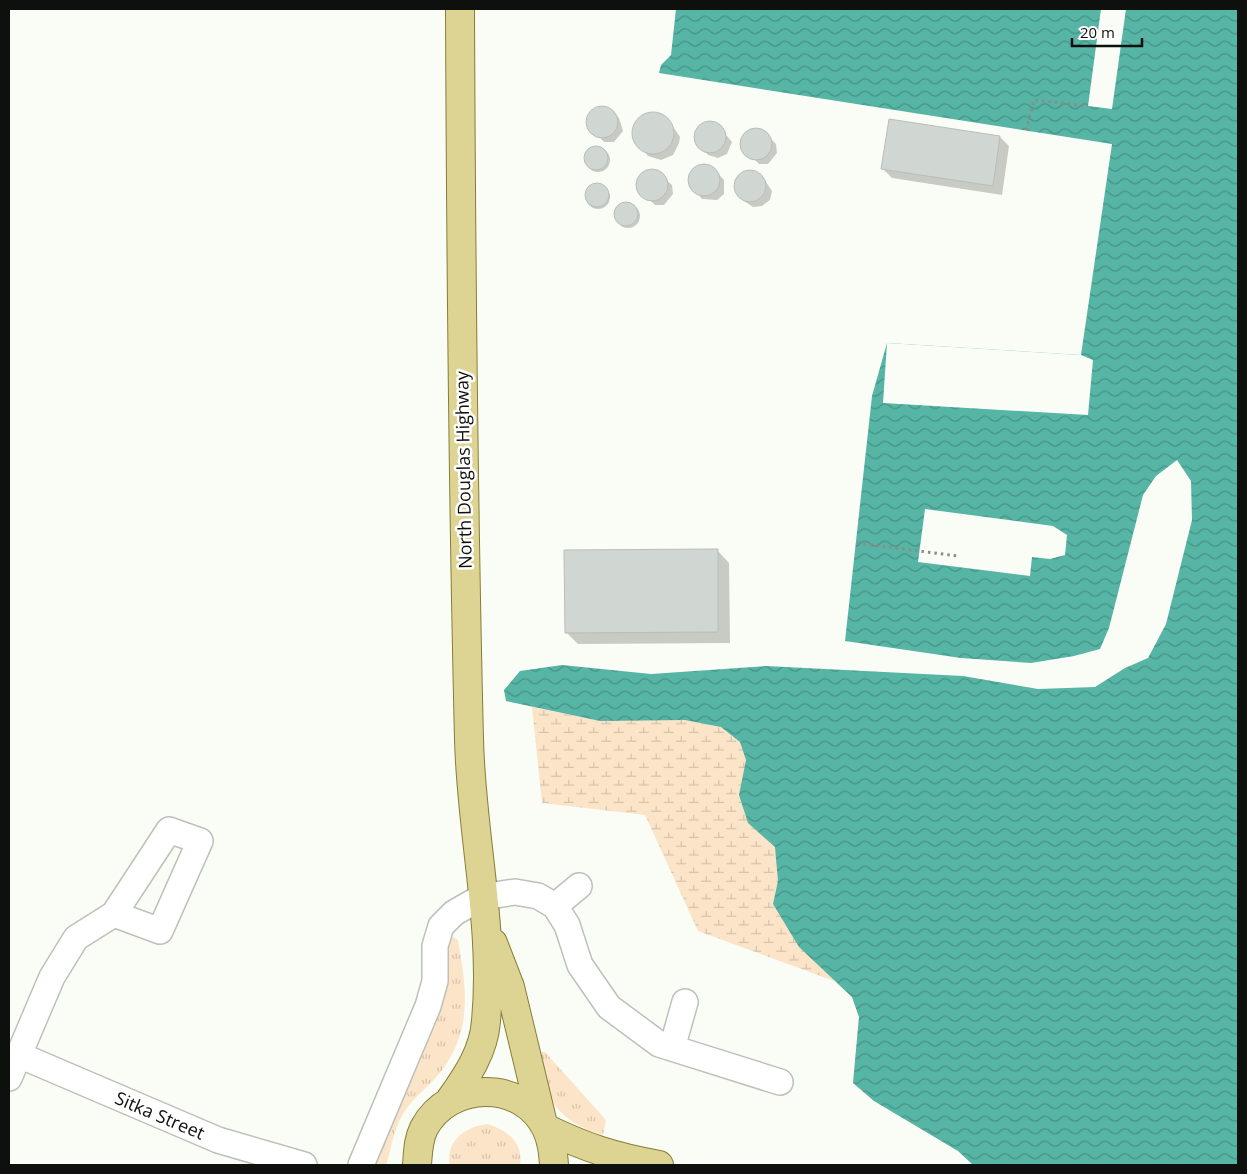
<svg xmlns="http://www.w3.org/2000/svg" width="1247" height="1174" font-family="'Open Sans',sans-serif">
	<defs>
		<pattern id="grass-tufts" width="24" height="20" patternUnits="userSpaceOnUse" patternTransform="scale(1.25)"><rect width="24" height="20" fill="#fbe4c8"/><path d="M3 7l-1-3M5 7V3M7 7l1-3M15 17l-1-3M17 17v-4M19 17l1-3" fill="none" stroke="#d6c3ab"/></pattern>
		<pattern id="wetland-marsh" width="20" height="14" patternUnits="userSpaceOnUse" patternTransform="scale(1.25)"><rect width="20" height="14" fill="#fbe4c8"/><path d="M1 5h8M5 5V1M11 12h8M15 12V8" fill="none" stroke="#d6c3ab"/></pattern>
		<pattern id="water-waves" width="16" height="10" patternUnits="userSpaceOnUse" patternTransform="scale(1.25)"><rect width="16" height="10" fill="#56b5a5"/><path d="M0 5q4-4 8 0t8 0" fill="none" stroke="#469285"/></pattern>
	</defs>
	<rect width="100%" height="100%" fill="#fafdf6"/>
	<path fill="url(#grass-tufts)" d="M450,935L458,940C466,986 473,1027 443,1069C431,1085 413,1097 403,1114C394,1128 391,1149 386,1165H373L442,942Z
		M541,1052H545L606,1120L603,1135C558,1122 545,1099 537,1055Z
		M488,1124C506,1130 524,1142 520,1165H450C445,1141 466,1126 488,1124Z"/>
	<path fill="url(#wetland-marsh)" d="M532,707L600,721L731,715L1238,1165H973L958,1151L874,1101L853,1083L859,1017L852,997L834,981L698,931L645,815L542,803Z"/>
	<path fill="url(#water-waves)" d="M676,9H1238V1165H973L958,1151L874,1101L853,1083L859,1017L852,997L799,947L773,904L778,881L775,847L748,823L739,795L746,760L740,742L721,727L685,720L600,721L506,701L504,690L520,671L562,665L651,674L766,666L963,676L1038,689L1095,687L1125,668L1148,658L1166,624L1192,520L1191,481L1177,460L1156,476L1143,495L1109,628L1100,649L1074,656L1031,663L961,658L845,641L872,396L887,343L1081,355L1112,144L659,73L661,65L671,55Z"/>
	<path fill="#fafdf6" d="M1101,9H1126L1112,109L1088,106Z
		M887,343L1081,355L1093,360L1088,415L883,403Z
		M925,509L1053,526L1067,535L1065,555L1050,559L1032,557L1030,576L918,562Z"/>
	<path fill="#0003" d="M604,107L619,118L623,131L614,142H604L588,125V116L595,109Z
		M656,113L668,119L680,137L679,143L673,155L661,160L648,156L644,151L637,145L633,132L635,126L643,116Z
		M708,122L717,124L732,142L727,154L718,158L708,155L696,141L699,127Z
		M754,129L763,131L776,144L777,153L768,164H759L742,147L743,138Z
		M1000,137L1009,146L1002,195L892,178L883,169Z
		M586 160a12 12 0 1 1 24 0a12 12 0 1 1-24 0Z
		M702,166L712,167L724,180V194L717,200L702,199L690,184L694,170Z
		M655,170L672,185L673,194L664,205H655L638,189V179L645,172Z
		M753,171L764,179L772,191L770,200L762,206L753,207L744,201L738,194L735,185L743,173Z
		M586 197a12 12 0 1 1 24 0a12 12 0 1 1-24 0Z
		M616 216a12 12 0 1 1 24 0a12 12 0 1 1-24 0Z
		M717,550L729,563L730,643L578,644L566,632Z"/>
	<path fill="#d0d7d2" stroke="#b8beba" d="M586 122a16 16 0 1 1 32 0a16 16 0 1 1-32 0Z
		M632 133a21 21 0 1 1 42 0a21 21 0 1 1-42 0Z
		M889,119L1000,136L993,186L881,169Z
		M694 137a16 16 0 1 1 32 0a16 16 0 1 1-32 0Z
		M740 144a16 16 0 1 1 32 0a16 16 0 1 1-32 0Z
		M584 158a12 12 0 1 1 24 0a12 12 0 1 1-24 0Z
		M688 180a16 16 0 1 1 32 0a16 16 0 1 1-32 0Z
		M636 185a16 16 0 1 1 32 0a16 16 0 1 1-32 0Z
		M734 186a16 16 0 1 1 32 0a16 16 0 1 1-32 0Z
		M585 195a12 12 0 1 1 24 0a12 12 0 1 1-24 0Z
		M614 214a12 12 0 1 1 24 0a12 12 0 1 1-24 0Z
		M718,549V632L565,633L564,550Z"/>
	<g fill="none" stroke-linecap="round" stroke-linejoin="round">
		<g stroke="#bdc1ba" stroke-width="28">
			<path id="minor" d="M555,906L579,886
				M672,1048L685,1002
				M19,1055L218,1140L304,1165
				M9,1078L52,977L76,938L114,914L169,830L200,841L160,931L114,914
				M361,1165L428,1006L435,981V946L441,926L454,913L482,897L515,892L538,896L555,906L567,925L580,965L609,1007L659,1044L780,1082"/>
		</g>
		<g stroke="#867d37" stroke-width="30">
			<path id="major" d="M493,943L510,987L542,1120
				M450,1100C467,1076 484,1051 486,1021C495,927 471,833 469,739C463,496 461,252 460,9
				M547,1129C587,1148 614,1157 659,1165
				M417,1165C418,1152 418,1140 424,1128C449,1081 522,1079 546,1128C552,1140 553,1152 554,1165"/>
		</g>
		<path stroke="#898c87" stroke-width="3" stroke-dasharray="2.5 4" stroke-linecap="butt" d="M1026,130L1034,100L1088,106
			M857,543L958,556"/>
		<use href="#minor" stroke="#fff" stroke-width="25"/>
		<use href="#major" stroke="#ddd494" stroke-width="28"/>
	</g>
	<g text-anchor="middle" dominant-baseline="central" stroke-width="5" stroke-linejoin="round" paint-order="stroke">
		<g font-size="18" fill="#0e100d" stroke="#fff">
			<text transform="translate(463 470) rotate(-91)">North Douglas Highway</text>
			<text transform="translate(160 1115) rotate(23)">Sitka Street</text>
		</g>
	</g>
	<rect width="1247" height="1174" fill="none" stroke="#0e100d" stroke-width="20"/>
	<path d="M1072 38v8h70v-8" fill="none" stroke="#0e100d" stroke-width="2.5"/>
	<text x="1080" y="38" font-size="15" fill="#0e100d" stroke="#ffffff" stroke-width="4" paint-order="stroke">20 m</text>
</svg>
